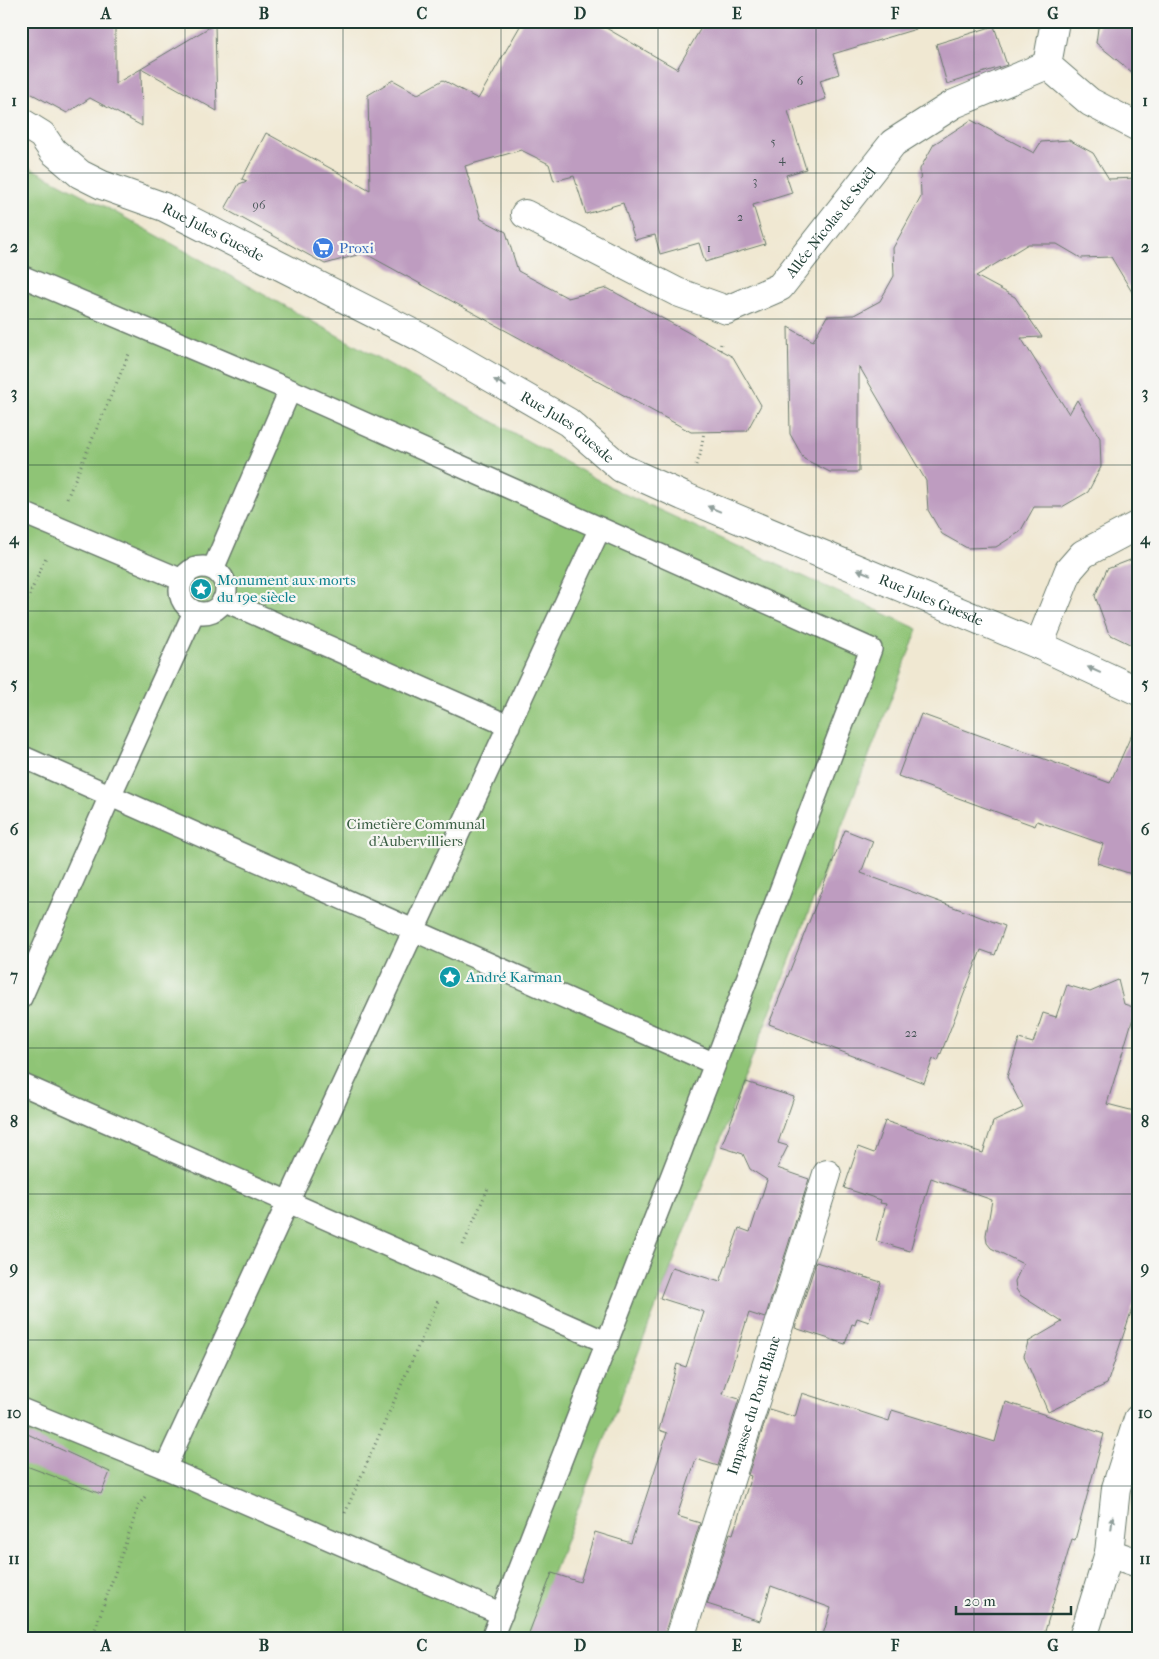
<svg xmlns="http://www.w3.org/2000/svg" width="1159" height="1659" font-family="'IM FELL French Canon',serif">
	<rect width="100%" height="100%" fill="#f6f6f2"/>
	<filter id="ink" filterUnits="userSpaceOnUse"><feTurbulence type="fractalNoise" baseFrequency=".02" numOctaves="2"/><feDisplacementMap in="SourceGraphic" scale="10" xChannelSelector="R" yChannelSelector="G"/><feConvolveMatrix kernelMatrix="1 2 1 2 8 2 1 2 1" color-interpolation-filters="sRGB"/></filter>
	<filter id="wash" filterUnits="userSpaceOnUse"><feTurbulence type="fractalNoise" baseFrequency=".0096" numOctaves="4" result="noise"/><feDisplacementMap in="SourceGraphic" scale="20" xChannelSelector="R" yChannelSelector="G"/><feGaussianBlur stdDeviation="1.12" result="paint"/><feColorMatrix in="noise" values="0 0 0 0 0 0 0 0 0 0 0 0 0 0 0 0 0 1.4 0 .05"/><feComposite in="paint" operator="in"/></filter>
	<g filter="url(#wash)">
		<rect width="100%" height="100%" fill="#f0e8d2"/>
		<path fill="#8fc476" stroke="#578055" d="M21,163L104,206L618,491L918,629L528,1638H21Z"/>
		<g id="blocks">
			<path fill="#be9cc0" d="M21,21H115V84L141,69L142,126L90,98L67,113L21,88Z
				M523,21H594L677,69L705,21H914L916,29L833,54L839,74L820,80L826,99L788,111L806,169L786,175L792,193L753,205L765,244L705,262L699,243L660,254L655,235L635,240L623,203L586,214L574,176L554,181L549,164L521,150L465,166L481,219L506,232L518,271L568,298L607,288L733,357L761,405L747,431L691,432L364,253L325,264L225,209L239,184L247,181L242,179L266,133L370,190L368,95L393,80L418,94L443,80L478,99Z
				M1099,21H1138V77L1096,43Z
				M215,24L217,111L141,68Z
				M994,26L1007,65L947,84L936,44Z
				M971,120L1034,153L1041,142L1069,140L1093,153L1109,179L1138,178V302L1111,257L1081,258L1057,244H1028L976,276L1015,297L1042,337L1021,338L1069,414L1077,400L1100,438L1101,467L1088,492L1062,507H1034L1020,532L996,547L967,548L942,534L928,510L926,481L859,366V472H830L804,459L790,434L788,327L813,341L827,316L854,315L880,301L894,276L893,248L921,197L920,169L934,144Z
				M1138,557V648L1109,634L1095,596L1107,569Z
				M921,714L1110,783L1138,720V876L1097,863L1103,844L1037,821L1035,826L898,776Z
				M845,830L873,841L861,873L1005,926L995,955L981,950L938,1061L933,1059L924,1083L769,1024Z
				M1118,980L1124,1004L1136,1008L1107,1104L1138,1112V1291L1107,1384L1048,1412L1024,1356L1028,1342L1062,1322L1020,1295L1016,1289L1015,1281L1023,1264L991,1248L987,1243L986,1235L992,1200L931,1178L910,1251L876,1241L886,1204L880,1203L881,1200L844,1188L858,1147L874,1153L885,1121L983,1153L993,1122L1023,1108L1007,1077L1019,1039L1033,1043L1043,1013L1056,1017L1067,985L1090,992Z
				M746,1082L794,1097L778,1143L788,1146L777,1168L809,1179L765,1318L749,1313L723,1394L739,1399L718,1466L696,1459L677,1516L700,1523L663,1638H527L552,1573L580,1582L595,1532L631,1543L667,1433L659,1430L677,1364L686,1367L704,1312L660,1298L672,1267L720,1282L739,1228L750,1232L767,1180L750,1169L743,1154L721,1147Z
				M816,1262L881,1282L869,1322L857,1318L855,1325L852,1324L845,1344L795,1328Z
				M802,1393L889,1421L892,1410L995,1442L1006,1402L1104,1434L1075,1540L1072,1539L1043,1638H822L831,1608L771,1586L760,1621L707,1604L730,1533L733,1534L751,1476L748,1475L769,1409L795,1417Z
				M21,1431L110,1472L101,1494L21,1464Z"/>
		</g>
	</g>
	<g filter="url(#ink)">
		<use href="#blocks" fill-opacity="0" stroke="#68796b" stroke-width="1"/>
		<g fill="none" stroke-linecap="round" stroke-linejoin="round">
			<g stroke="#68796b" stroke-width="24">
				<path id="lane" d="M21,276L290,390L871,649L715,1064L492,1638
					M21,512L182,580
					M180 590a23 23 0 1 1 46 0a23 23 0 1 1-46 0Z
					M213,569L290,390
					M223,600L509,726
					M21,756L715,1064
					M21,998L110,796L194,612
					M21,1084L608,1343
					M21,1409L165,1468L502,1614
					M165,1468L600,528"/>
			</g>
			<g stroke="#68796b" stroke-width="30">
				<g id="street">
					<path d="M1055,21L1047,65L1090,102L1138,127"/>
					<path id="s1" d="M21,122L42,135L53,151L80,174L102,185L164,207L424,339L568,422L621,468L683,496L1039,645L1138,691"/>
					<path id="s2" d="M525,214L677,292L727,310L780,287L893,143L954,104L1047,65"/>
					<path d="M1039,645L1069,570L1083,554L1138,525"/>
					<path d="M1109,1553L1138,1563"/>
					<path id="s3" d="M680,1638L827,1174"/>
					<path d="M1083,1638L1109,1553L1116,1488L1138,1419"/>
				</g>
			</g>
			<path stroke="#68796b" stroke-width="3" stroke-dasharray="1 4" stroke-linecap="butt" d="M720,350L721,343
				M696,465L700,455L704,432
				M67,498L129,354
				M21,614L47,555
				M463,1245L489,1186
				M345,1513L438,1301
				M92,1638L139,1505L147,1494"/>
			<use href="#lane" stroke="#fff" stroke-width="21"/>
			<use href="#street" stroke="#fff" stroke-width="28"/>
		</g>
		<defs><path id="oneway-solid" d="M-6-.8H1V-3.2L6.5 0L1 3.2V.8H-6Z" transform="scale(1.25)"/></defs>
		<g fill="#8f9e9a">
			<use href="#oneway-solid" transform="translate(500 383) rotate(-150)"/>
			<use href="#oneway-solid" transform="translate(714 509) rotate(-157)"/>
			<use href="#oneway-solid" transform="translate(864 572) rotate(-157)"/>
			<use href="#oneway-solid" transform="translate(1094 670) rotate(-155)"/>
			<use href="#oneway-solid" transform="translate(1112 1523) rotate(-83)"/>
		</g>
	</g>
	<path fill="none" stroke="#1f3d34" stroke-width="1" stroke-opacity="0.55" d="M185,21V1638M343,21V1638M501,21V1638M658,21V1638M816,21V1638M974,21V1638M21,173H1138M21,319H1138M21,465H1138M21,611H1138M21,757H1138M21,902H1138M21,1048H1138M21,1194H1138M21,1340H1138M21,1486H1138"/>
	<defs>
		<g id="supermarket-disc" transform="scale(1.125)"><circle r="9.5" fill="#3f7fe0" stroke="#f6f6f2"/><path d="M-6-5.5h2.5l.6 2H6L4.5 2H-2.5L-4.4-4H-6ZM-1.5 3.2a1.3 1.3 0 1 0 .1 0ZM3 3.2a1.3 1.3 0 1 0 .1 0Z" fill="#fff"/></g>
		<g id="sight-disc" transform="scale(1.125)"><circle r="9.5" fill="#0f9aa8" stroke="#f6f6f2"/><path d="M0-6L1.8-2.2L6-1.7L2.9 1.2L3.7 5.4L0 3.3L-3.7 5.4L-2.9 1.2L-6-1.7L-1.8-2.2Z" fill="#fff"/></g>
	</defs>
	<g fill-rule="evenodd">
		<use href="#supermarket-disc" x="323" y="248"/>
		<use href="#sight-disc" x="201" y="589"/>
		<use href="#sight-disc" x="450" y="977"/>
	</g>
	<g text-anchor="middle" dominant-baseline="central" stroke-width="4.5" stroke-linejoin="round" paint-order="stroke">
		<g font-size="12" fill="#475557">
			<text x="800" y="81">6</text>
			<text x="773" y="142">5</text>
			<text x="782" y="159">4</text>
			<text x="755" y="181">3</text>
			<text x="259" y="205">96</text>
			<text x="740" y="217">2</text>
			<text x="709" y="248">1</text>
			<text x="911" y="1033">22</text>
		</g>
		<g font-size="15" fill="#1f3d34" stroke="#f6f6f2">
			<text stroke="none"><textPath href="#s2" startOffset="364">Allée Nicolas de Staël</textPath></text>
			<text stroke="none"><textPath href="#s1" startOffset="225">Rue Jules Guesde</textPath></text>
			<text stroke="none"><textPath href="#s1" startOffset="630">Rue Jules Guesde</textPath></text>
			<text stroke="none"><textPath href="#s1" startOffset="1035">Rue Jules Guesde</textPath></text>
			<text stroke="none"><textPath href="#s3" startOffset="244">Impasse du Pont Blanc</textPath></text>
		</g>
		<g font-size="15" fill="#366cbe" stroke="#f6f6f2" text-anchor="start">
			<text x="339" y="248">Proxi</text>
		</g>
		<g font-size="15" fill="#0d838f" stroke="#f6f6f2" text-anchor="start">
			<text x="217" y="580">Monument aux morts<tspan x="217" dy="17">du 19e siècle</tspan></text>
			<text x="466" y="977">André Karman</text>
		</g>
		<g font-size="15" fill="#3b5f44" stroke="#f6f6f2">
			<text x="416" y="824">Cimetière Communal<tspan x="416" dy="17">d'Aubervilliers</tspan></text>
		</g>
	</g>
	<rect width="1159" height="1659" fill="none" stroke="#f6f6f2" stroke-width="55"/>
	<path d="M956 1606v8h115v-8" fill="none" stroke="#1f3d34" stroke-width="2.5"/>
	<text x="964" y="1606" font-size="15" fill="#1f3d34" stroke="#f6f6f2" stroke-width="4" paint-order="stroke">20 m</text>
	<rect x="28" y="28" width="1104" height="1604" fill="none" stroke="#1f3d34" stroke-width="2"/>
	<g font-size="16" text-anchor="middle" font-weight="bold" fill="#1f3d34">
		<text x="106" y="19">A</text>
		<text x="264" y="19">B</text>
		<text x="422" y="19">C</text>
		<text x="580" y="19">D</text>
		<text x="737" y="19">E</text>
		<text x="895" y="19">F</text>
		<text x="1053" y="19">G</text>
		<text x="14" y="106">1</text>
		<text x="1145" y="106">1</text>
		<text x="14" y="252">2</text>
		<text x="1145" y="252">2</text>
		<text x="14" y="398">3</text>
		<text x="1145" y="398">3</text>
		<text x="14" y="544">4</text>
		<text x="1145" y="544">4</text>
		<text x="14" y="689">5</text>
		<text x="1145" y="689">5</text>
		<text x="14" y="835">6</text>
		<text x="1145" y="835">6</text>
		<text x="14" y="981">7</text>
		<text x="1145" y="981">7</text>
		<text x="14" y="1127">8</text>
		<text x="1145" y="1127">8</text>
		<text x="14" y="1273">9</text>
		<text x="1145" y="1273">9</text>
		<text x="14" y="1418">10</text>
		<text x="1145" y="1418">10</text>
		<text x="14" y="1564">11</text>
		<text x="1145" y="1564">11</text>
		<text x="106" y="1651">A</text>
		<text x="264" y="1651">B</text>
		<text x="422" y="1651">C</text>
		<text x="580" y="1651">D</text>
		<text x="737" y="1651">E</text>
		<text x="895" y="1651">F</text>
		<text x="1053" y="1651">G</text>
	</g>
</svg>
